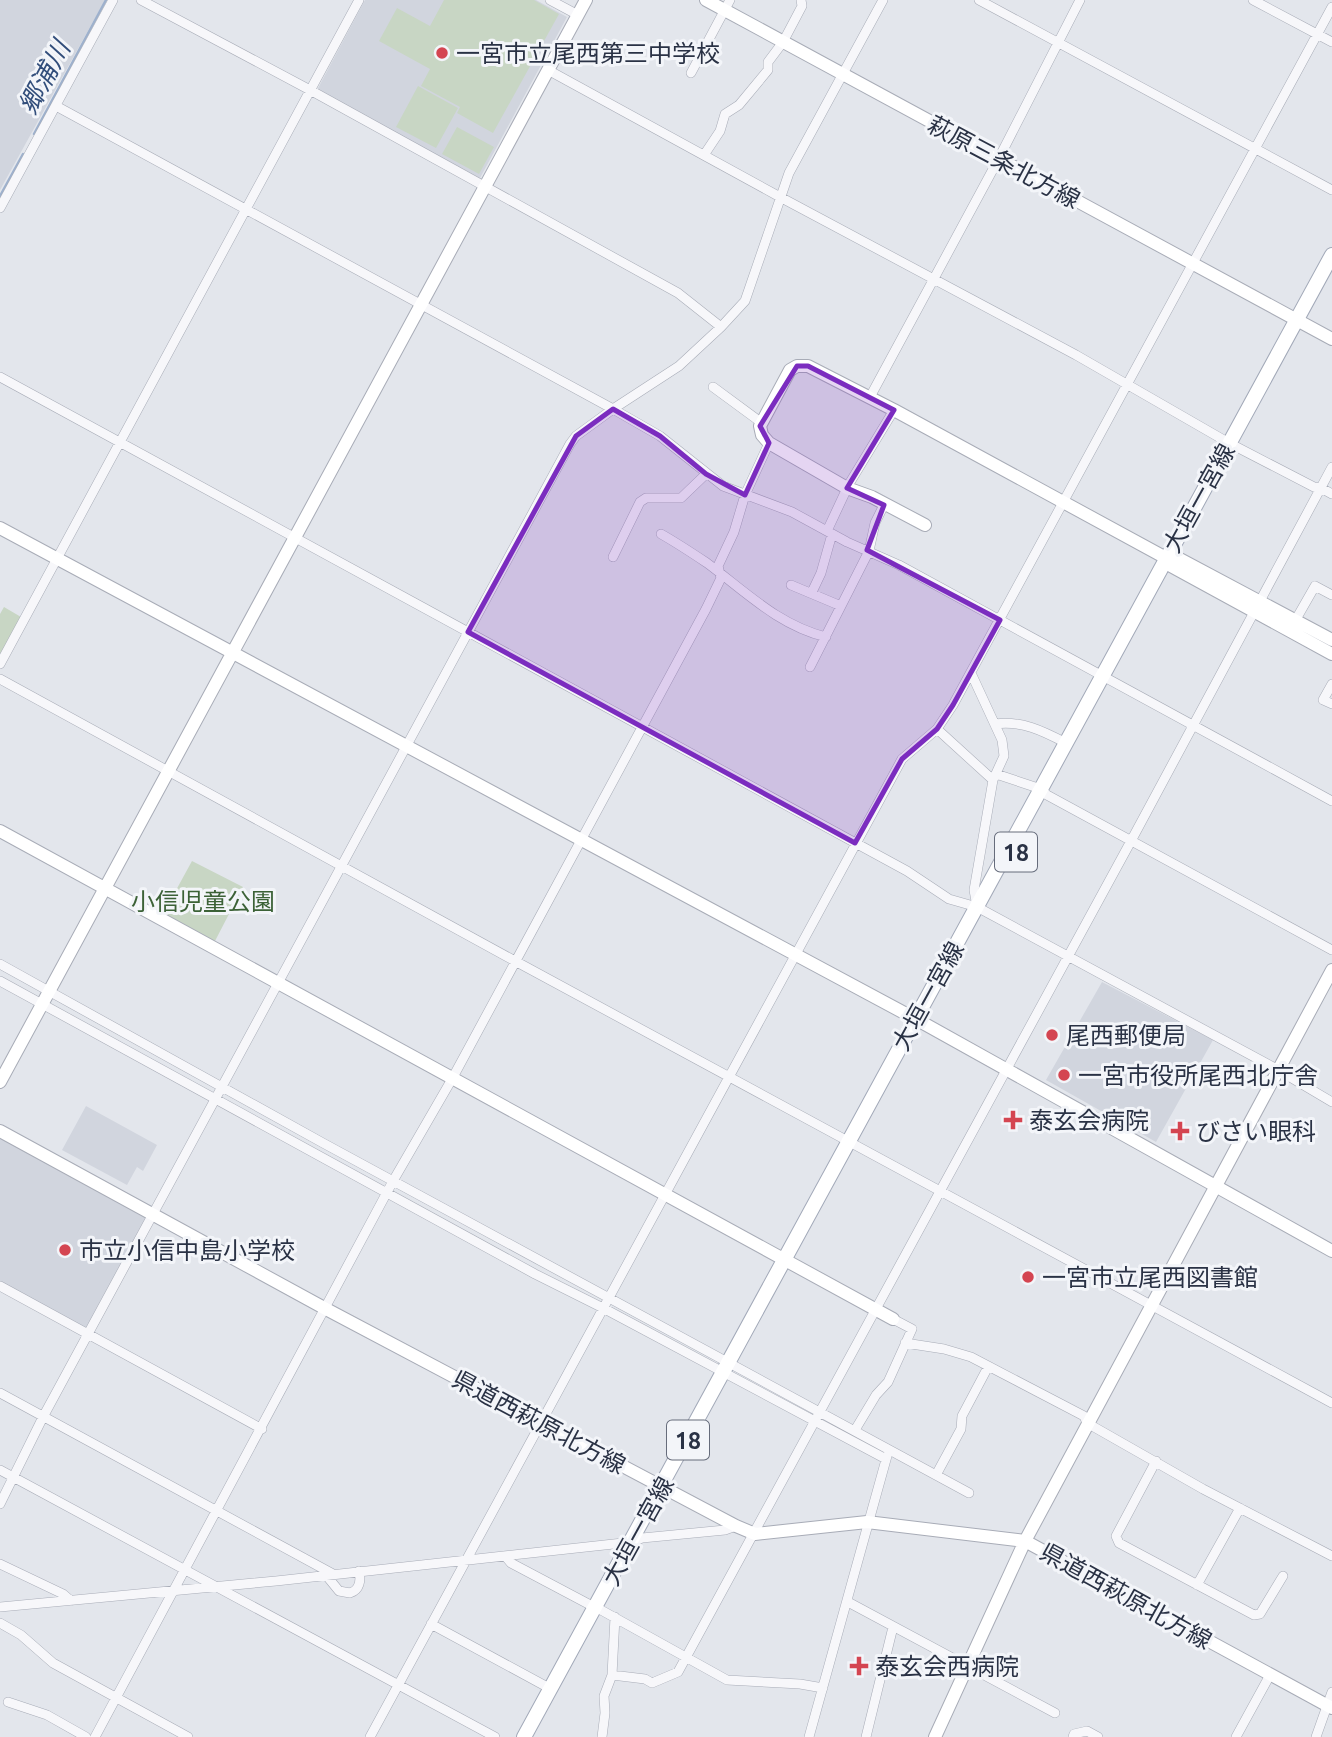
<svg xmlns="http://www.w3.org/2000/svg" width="1332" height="1737" font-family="Ubuntu,'Noto Sans JP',sans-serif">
	<rect width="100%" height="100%" fill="#e3e6ec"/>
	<path fill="#d1d5de" d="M0,0H105L0,190Z
		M365,0H536L567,17L480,178L317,90Z
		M1102,982L1213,1040L1156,1142L1046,1080Z
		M86,1106L157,1145L143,1171L137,1167L127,1185L62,1150Z
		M0,1138L146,1218L87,1329L0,1281Z"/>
	<path fill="#c8d6c4" d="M444,0H534L559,14L493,133L457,113L460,107L421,86L430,69L379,41L397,8L430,26Z
		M418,86L458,108L436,148L396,127Z
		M457,127L494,147L479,174L442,154Z
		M4,607L21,617L0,655V614Z
		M192,861L243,887L215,941L163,914Z"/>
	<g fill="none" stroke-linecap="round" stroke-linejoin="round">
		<path stroke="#9eb1cd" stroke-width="2.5" d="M34,134L106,0
			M0,196L23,154"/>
		<g stroke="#a8acb7" stroke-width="10">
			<path id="street" d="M141,0L310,90L678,293L721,327
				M550,0L578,15
				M979,0L1332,190
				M1253,0L1332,42
				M548,70L780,197L1076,355L1229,443L1314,487L1321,488L1332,494
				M691,73L730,0
				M56,106L613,409L660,436L723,486L792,512L847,542L899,565L1332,801
				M704,155L720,131L725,114L739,105L768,70V62L783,42L802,6L801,0
				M0,208L113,0
				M0,377L907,871L949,899L977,907L974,890L993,780L1004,756L1002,740L971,673
				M713,387L762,423
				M870,397L998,160L1080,0
				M827,531L849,484L894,410
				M661,534C677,543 692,553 707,563C746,592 778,625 826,637
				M613,557L640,502L646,498H681L706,474
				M791,585L841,606
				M812,592L821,573L832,534
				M1295,621L1315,586L1332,595
				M0,664L359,0
				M810,667L869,551L875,523L884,505
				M0,679L515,961L1332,1403
				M1332,684L1323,700L1332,704
				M995,724C1021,720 1043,731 1066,743
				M937,729L993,780
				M996,774L1041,789L1047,795L1332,950
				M977,907L1273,1067L1332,1102
				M0,964L323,1143L969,1493
				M0,981L535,1274L603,1308L886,1459
				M0,1286L262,1429
				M905,1343L944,1349L971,1357L1084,1416L1087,1423L1203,1489L1332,1556
				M0,1393L333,1574
				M855,1430L876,1395L888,1382L912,1329L893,1319
				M1156,1461L1116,1536L1119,1543L1254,1615L1260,1614L1283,1576
				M0,1470L495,1737
				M936,1475L961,1429L962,1416L988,1367
				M0,1504L43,1417L570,444L576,436L613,409L679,366L721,327L745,301L789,173L883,0
				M506,1557L511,1563L596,1608
				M0,1564L63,1594L71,1601
				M326,1575L339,1591L350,1593C360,1590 361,1580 359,1571
				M1197,1585L1240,1508
				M848,1602L1055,1713
				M0,1607L276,1581L632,1542L642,1538L725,1530L736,1526
				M601,1610L727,1680L800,1684L823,1688
				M0,1623L21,1635L53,1663L188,1737
				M431,1624L551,1689
				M612,1675L645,1679L652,1683L678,1672L1131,841L1332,467
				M8,1702L47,1715L86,1737
				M95,1737L393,1181L452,1079L706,609L721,578L718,566L734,532L745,495L769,443
				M370,1737L902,759L937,729L953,705L1332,7
				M602,1737L605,1713L604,1696L612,1675L615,1617
				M809,1737L887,1456
				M866,1737L893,1627
				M1073,1737L1074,1734L1087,1731L1098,1737
				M1236,1737L1270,1675
				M1316,1737L1332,1692"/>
		</g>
		<g stroke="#a8acb7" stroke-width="14">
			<path id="secondary" d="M706,0L1332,339
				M925,525L872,497L847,488L769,443L762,435L760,426L790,370L797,366H808L894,410L1166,558L1171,566L1332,654
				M0,528L923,1023L1332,1251
				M1166,558L1176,557L1332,640
				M0,831L893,1319
				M0,1082L586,0
				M0,1131L326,1309L736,1526L755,1534L867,1522L1025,1541L1332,1708
				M935,1737L1025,1541L1332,970"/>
		</g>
		<g stroke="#a2a9b8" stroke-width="16">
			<path id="primary" d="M524,1737L1332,255"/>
		</g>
		<use href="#street" stroke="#f7f7fa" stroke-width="9"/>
		<use href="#secondary" stroke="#fff" stroke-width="12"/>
		<use href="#primary" stroke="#fff" stroke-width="14"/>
	</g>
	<path fill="#7b2cbf" fill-opacity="0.2" stroke="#7b2cbf" stroke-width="5" stroke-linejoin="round" d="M797,366H808L894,410L847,488L884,505L867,550L1000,620L953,705L937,729L902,759L855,843L468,632L576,436L613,409L660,436L706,474L745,495L769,443L760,426Z"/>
	<g fill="#d44551" stroke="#f3f5f9" stroke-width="2.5">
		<circle cx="442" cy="53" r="7"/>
		<circle cx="1052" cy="1035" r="7"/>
		<circle cx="1064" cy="1075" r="7"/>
		<path d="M1009.5 1109.5h7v7h7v7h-7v7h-7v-7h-7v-7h7z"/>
		<path d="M1176.5 1120.5h7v7h7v7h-7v7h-7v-7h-7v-7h7z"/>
		<circle cx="65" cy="1250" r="7"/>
		<circle cx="1028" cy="1277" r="7"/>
		<path d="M855.5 1655.5h7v7h7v7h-7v7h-7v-7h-7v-7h7z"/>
	</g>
	<g text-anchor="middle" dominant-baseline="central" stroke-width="6" stroke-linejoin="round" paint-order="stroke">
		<g fill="#f3f5f9" stroke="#666c7b" stroke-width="2">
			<rect x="995" y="832.5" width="42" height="39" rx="5"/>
			<rect x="667" y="1420.5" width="42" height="39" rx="5"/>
		</g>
		<g font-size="23" font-weight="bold" fill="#2a3245">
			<text x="1016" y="852">18</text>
			<text x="688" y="1440">18</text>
		</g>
		<g font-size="24" fill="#2a3245" stroke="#f3f5f9" text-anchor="start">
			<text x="456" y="53">一宮市立尾西第三中学校</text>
			<text x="1066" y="1035">尾西郵便局</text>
			<text x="1078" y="1075">一宮市役所尾西北庁舎</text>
			<text x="1029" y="1120">泰玄会病院</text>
			<text x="1196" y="1131">びさい眼科</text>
			<text x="79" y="1250">市立小信中島小学校</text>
			<text x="1042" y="1277">一宮市立尾西図書館</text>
			<text x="875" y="1666">泰玄会西病院</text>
		</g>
		<g font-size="24" fill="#2a3245" stroke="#f3f5f9">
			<text transform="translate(1004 162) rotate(28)">萩原三条北方線</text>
			<text transform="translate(1199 498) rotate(-61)">大垣一宮線</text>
			<text transform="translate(928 996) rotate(-61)">大垣一宮線</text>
			<text transform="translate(539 1422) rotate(28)">県道西萩原北方線</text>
			<text transform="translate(638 1531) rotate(-61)">大垣一宮線</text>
			<text transform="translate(1126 1596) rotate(29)">県道西萩原北方線</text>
		</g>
		<g font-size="24" fill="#3c6237" stroke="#f3f5f9">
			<text x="203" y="901">小信児童公園</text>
		</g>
		<g font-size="26" font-style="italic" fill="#324e7b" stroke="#f3f5f9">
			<text transform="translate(44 77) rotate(-62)">郷浦川</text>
		</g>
	</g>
</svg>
